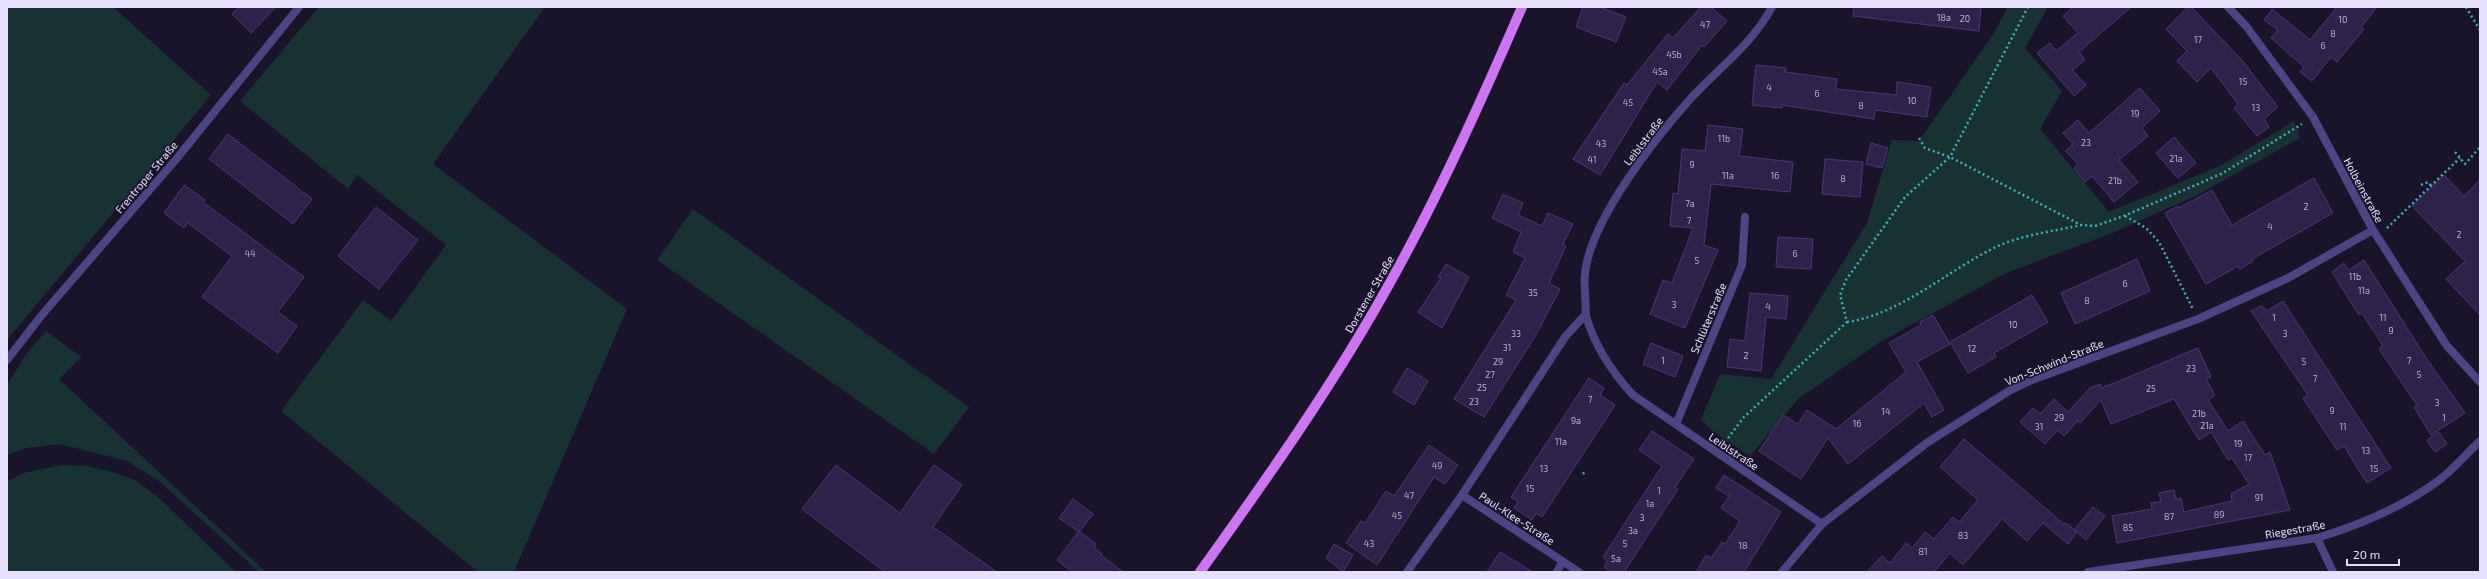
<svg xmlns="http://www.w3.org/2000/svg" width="2487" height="579" font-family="'Exo 2',sans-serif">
	<rect width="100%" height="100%" fill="#1a142b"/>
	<path fill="#183234" d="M7,7H113L211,95L7,340Z
		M319,7H545L433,164L627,309L514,572H478L281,411L363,300L391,321L446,245L357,175L348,189L240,101Z
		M2008,7H2048L2025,48L2062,91L2040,129L2109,212L2222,165L2294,121L2300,138L2197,195L2112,233L2006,273L1880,342L1798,399L1750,456L1714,432L1701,420L1720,374L1771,379L1867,223L1892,140L1919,141L1994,33Z
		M693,209L969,407L934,454L657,260Z
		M46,331L81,357L59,379L266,572H259L159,481L127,461L59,444L26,448L7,455V385L27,353Z
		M63,465L86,466L112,472L135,480L159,498L236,572H7V481L27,472Z"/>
	<path fill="#2e224a" stroke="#493774" d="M239,7H276L251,33L232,14Z
		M1583,7H1600L1626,17L1616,42L1576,27Z
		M1701,7H1711L1727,21L1704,47L1702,45L1667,90L1657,82L1600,175L1573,159L1624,83L1627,85L1668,34L1673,38Z
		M1854,7H1981L1979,31L1853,16Z
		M2073,7H2131L2079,52L2085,60L2072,70L2086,85L2074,96L2037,53L2050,43L2056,51L2078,33L2063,16Z
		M2188,7H2191L2241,59L2278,107L2264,119L2269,127L2257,136L2234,108L2238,104L2211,68L2197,82L2177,61L2187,51L2166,29Z
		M2337,7H2377L2361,27L2364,29L2337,62L2331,57L2312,81L2300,72L2304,67L2271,38L2278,30L2264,20L2272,9L2310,40Z
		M1756,65L1786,68L1785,72L1837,79L1836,89L1896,95L1897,82L1931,87L1927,117L1875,110L1874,119L1782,105V108L1752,105Z
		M2140,88L2160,111L2142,128L2148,136L2119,160L2138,182L2114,202L2092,176L2085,182L2074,168L2078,164L2065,151L2073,144L2063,133L2078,120L2089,133Z
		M1708,125L1743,129L1739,156L1793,162L1790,192L1711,184L1704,245L1718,250L1685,328L1650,314L1663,280L1672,283L1693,228L1670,226L1673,193L1678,194L1682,149L1705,151Z
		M228,134L312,199L293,224L209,159Z
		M2174,137L2196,163L2178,178L2156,153Z
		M1871,143L1888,148L1882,168L1866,164Z
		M1825,159L1863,162L1860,197L1822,194Z
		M2444,175L2464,196L2480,180V315L2446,279L2465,261L2412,206Z
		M2314,178L2333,213L2252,259L2253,261L2240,269L2238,266L2206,284L2165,213L2178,206L2179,208L2212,190L2232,225Z
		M184,185L205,200L203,202L304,277L278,312L297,326L278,353L202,297L232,256L188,223L184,228L164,213Z
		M1503,194L1523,203L1518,215L1542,226L1548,213L1573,224L1563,244L1566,246L1549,283L1560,289L1536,335L1484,417L1454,399L1516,300L1506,295L1525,258L1513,252L1521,232L1492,218Z
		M376,207L418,240L379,289L338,256Z
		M1778,237L1813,239L1811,269L1776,267Z
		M2137,259L2150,291L2075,324L2061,293Z
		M2364,260L2426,358L2465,413L2431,435L2414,407L2417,405L2379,349L2383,346L2362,313L2359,315L2332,272L2344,263L2349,270Z
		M1446,264L1469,277L1442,328L1418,312L1441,278L1438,277Z
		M1750,293L1788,296L1786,319L1766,317L1761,371L1727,367L1730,339L1745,341Z
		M2032,295L2048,322L1994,353L1996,357L1968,373L1950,342Z
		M2283,301L2391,468L2367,483L2344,446L2337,450L2303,398L2308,395L2251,311L2262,306L2267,311Z
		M1933,315L1950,344L1917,362L1944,410L1932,417L1924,403L1848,464L1828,438L1801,479L1759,451L1783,415L1798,424L1807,410L1836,429L1906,372L1889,343L1921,325L1920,322Z
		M1651,343L1683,356L1675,377L1643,364Z
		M2198,348L2211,377L2206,379L2215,395L2208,400L2228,431L2243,421L2265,455L2270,452L2290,510L2117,543L2112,516L2152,509L2151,503L2161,502L2159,493L2174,490L2176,499L2181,498L2184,512L2232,501L2231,494L2249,484L2232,458L2228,460L2211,432L2199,440L2174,399L2111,424L2101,400L2080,423L2076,419L2078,421L2064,436L2058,430L2045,444L2020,422L2033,408L2040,414L2054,399L2068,412L2090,388L2100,384L2101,388L2117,382Z
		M1407,368L1428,381L1414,405L1393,392Z
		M1589,378L1604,388L1600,395L1615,405L1542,517L1536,513L1532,520L1514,508L1518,502L1511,497Z
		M1652,431L1694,459L1675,487L1678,489L1624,572H1611L1604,567L1607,562L1603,557L1662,466L1639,450Z
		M2439,432L2447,444L2435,452L2427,440Z
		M1964,439L2064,524L2066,523L2077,532L2068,544L2043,523L2027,541L2002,519L1963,565L1950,553L1934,572H1867L1882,556L1890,563L1906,543L1912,548L1925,532L1934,539L1953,517L1959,522L1978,500L1940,467Z
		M1429,445L1458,465L1445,484L1434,477L1377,565L1346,543L1361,521L1365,523L1386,491L1394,496Z
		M836,465L900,513L934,465L962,485L933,527L997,572H885L802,509Z
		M1724,475L1781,512L1744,572H1696L1706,555L1711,558L1722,542L1725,544L1740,521L1721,508L1729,496L1716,488Z
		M1073,499L1093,514L1079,532L1059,518Z
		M2093,507L2105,516L2086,540L2074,530Z
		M1079,531L1096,544L1094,548L1102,554L1101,555L1123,572H1072L1057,560Z
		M1334,544L1353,555L1343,572L1326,558Z
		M1500,552L1533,572H1487Z"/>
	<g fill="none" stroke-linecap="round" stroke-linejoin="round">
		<path stroke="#3eafb3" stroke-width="2.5" stroke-dasharray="2 3" stroke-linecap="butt" d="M2466,7L2480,30
			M1919,138L1925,148L1950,157L2081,225L2095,226L2124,216L2223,173L2302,124
			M2455,152L2465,164L2480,147
			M2421,185L2428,182L2432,187
			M2125,216L2146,228L2159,242L2193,309
			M2387,228L2460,158
			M1847,322C1898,315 1945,273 1990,250C2017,235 2051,232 2081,225
			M1725,442L1744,417L1847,322L1840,295L1846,280L1905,197L1950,157L2028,7
			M1583,474L1586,470"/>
		<path stroke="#4d4485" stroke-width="8" d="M2317,538L2333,572"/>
		<path stroke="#4d4485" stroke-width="8" d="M1772,7C1753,43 1719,68 1692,97C1656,137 1591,219 1585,273C1584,280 1585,288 1585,294C1586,301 1585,309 1586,316C1595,347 1611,371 1633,395L1822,524
			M2228,7L2246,26L2313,117L2373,230L2447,346L2480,382
			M7,360L41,316L178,157L299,7
			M1676,424L1742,265L1745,217
			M1462,495L1565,337L1586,314
			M1407,572L1462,495L1579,572
			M1557,572L1562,562
			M1782,572L1822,524L1928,442L2009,391L2032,380L2198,319L2288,278L2373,230
			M2088,572L2317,538C2360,525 2401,508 2438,481C2453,470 2466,454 2480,441"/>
		<path stroke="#ce73f1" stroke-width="10" d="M1200,572C1268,477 1336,381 1392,279C1441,191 1482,99 1522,7"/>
	</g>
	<g text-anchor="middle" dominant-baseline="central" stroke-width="3.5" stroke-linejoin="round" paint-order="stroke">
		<g font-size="9" fill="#b9b1d0">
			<text x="1944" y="17">18a</text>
			<text x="1965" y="18">20</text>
			<text x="2343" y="19">10</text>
			<text x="1705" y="24">47</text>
			<text x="2333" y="33">8</text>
			<text x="2198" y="39">17</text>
			<text x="2323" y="45">6</text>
			<text x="1674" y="54">45b</text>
			<text x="1660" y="71">45a</text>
			<text x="2243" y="81">15</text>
			<text x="1769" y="87">4</text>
			<text x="1817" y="93">6</text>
			<text x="1912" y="100">10</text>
			<text x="1628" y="102">45</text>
			<text x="1861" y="105">8</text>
			<text x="2256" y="107">13</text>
			<text x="2135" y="113">19</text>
			<text x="1724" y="138">11b</text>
			<text x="2086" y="142">23</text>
			<text x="1601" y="143">43</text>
			<text x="2176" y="158">21a</text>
			<text x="1592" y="159">41</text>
			<text x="1692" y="164">9</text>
			<text x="1728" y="175">11a</text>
			<text x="1775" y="175">16</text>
			<text x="1843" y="178">8</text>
			<text x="2115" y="180">21b</text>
			<text x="1690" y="203">7a</text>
			<text x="2306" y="206">2</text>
			<text x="1689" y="220">7</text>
			<text x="2270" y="226">4</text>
			<text x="2459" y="234">2</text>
			<text x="250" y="253">44</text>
			<text x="1795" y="253">6</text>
			<text x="1697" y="260">5</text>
			<text x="2355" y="276">11b</text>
			<text x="2125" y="283">6</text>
			<text x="2364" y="290">11a</text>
			<text x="1533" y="292">35</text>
			<text x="2087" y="300">8</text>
			<text x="1674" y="304">3</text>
			<text x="1768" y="306">4</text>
			<text x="2274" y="317">1</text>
			<text x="2383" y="317">11</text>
			<text x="2013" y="324">10</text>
			<text x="2391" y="330">9</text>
			<text x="1516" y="333">33</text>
			<text x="2285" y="333">3</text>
			<text x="1507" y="347">31</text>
			<text x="1972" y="348">12</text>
			<text x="1746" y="355">2</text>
			<text x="1663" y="360">1</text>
			<text x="2409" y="360">7</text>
			<text x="1498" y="361">29</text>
			<text x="2304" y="361">5</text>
			<text x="2191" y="368">23</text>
			<text x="1490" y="374">27</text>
			<text x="2419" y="374">5</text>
			<text x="2315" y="378">7</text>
			<text x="1482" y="387">25</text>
			<text x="2151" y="388">25</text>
			<text x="1590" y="399">7</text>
			<text x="1474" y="401">23</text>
			<text x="2437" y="402">3</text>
			<text x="2332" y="410">9</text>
			<text x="1886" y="411">14</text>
			<text x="2199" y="413">21b</text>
			<text x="2059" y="417">29</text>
			<text x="2444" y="417">1</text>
			<text x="1576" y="420">9a</text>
			<text x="1857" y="423">16</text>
			<text x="2207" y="425">21a</text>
			<text x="2039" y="426">31</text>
			<text x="2343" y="426">11</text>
			<text x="1561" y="441">11a</text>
			<text x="2238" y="443">19</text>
			<text x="2366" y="450">13</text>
			<text x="2248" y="457">17</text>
			<text x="1437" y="465">49</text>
			<text x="1544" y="468">13</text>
			<text x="2374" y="468">15</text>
			<text x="1530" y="488">15</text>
			<text x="1659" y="490">1</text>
			<text x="1409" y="495">47</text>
			<text x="2259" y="497">91</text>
			<text x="1650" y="503">1a</text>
			<text x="2219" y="514">89</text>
			<text x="1397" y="515">45</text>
			<text x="2169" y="516">87</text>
			<text x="1642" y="517">3</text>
			<text x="2128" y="527">85</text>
			<text x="1633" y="530">3a</text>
			<text x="1963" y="535">83</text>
			<text x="1369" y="543">43</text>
			<text x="1625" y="543">5</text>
			<text x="1743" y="545">18</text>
			<text x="1923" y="551">81</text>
			<text x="1616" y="558">5a</text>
		</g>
		<g font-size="11" fill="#e7e1fc" stroke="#1a142b">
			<text transform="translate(1643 141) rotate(-53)">Leiblstraße</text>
			<text transform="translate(146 177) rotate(-50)">Frentroper Straße</text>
			<text transform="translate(2364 190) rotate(62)">Holbeinstraße</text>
			<text transform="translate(1369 294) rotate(-60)">Dorstener Straße</text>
			<text transform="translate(1708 318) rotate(-67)">Schlüterstraße</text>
			<text transform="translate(2054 362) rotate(-22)">Von-Schwind-Straße</text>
			<text transform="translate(1734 451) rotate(34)">Leiblstraße</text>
			<text transform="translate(1517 518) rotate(33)">Paul-Klee-Straße</text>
			<text transform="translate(2295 529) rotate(-10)">Riegestraße</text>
		</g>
	</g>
	<rect width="2487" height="579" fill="none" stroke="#e7e1fc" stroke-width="16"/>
	<path d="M2347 559v6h52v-6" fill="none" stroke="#e7e1fc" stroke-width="2"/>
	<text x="2353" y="559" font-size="12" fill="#e7e1fc" stroke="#1a142b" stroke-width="3" paint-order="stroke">20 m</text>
</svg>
